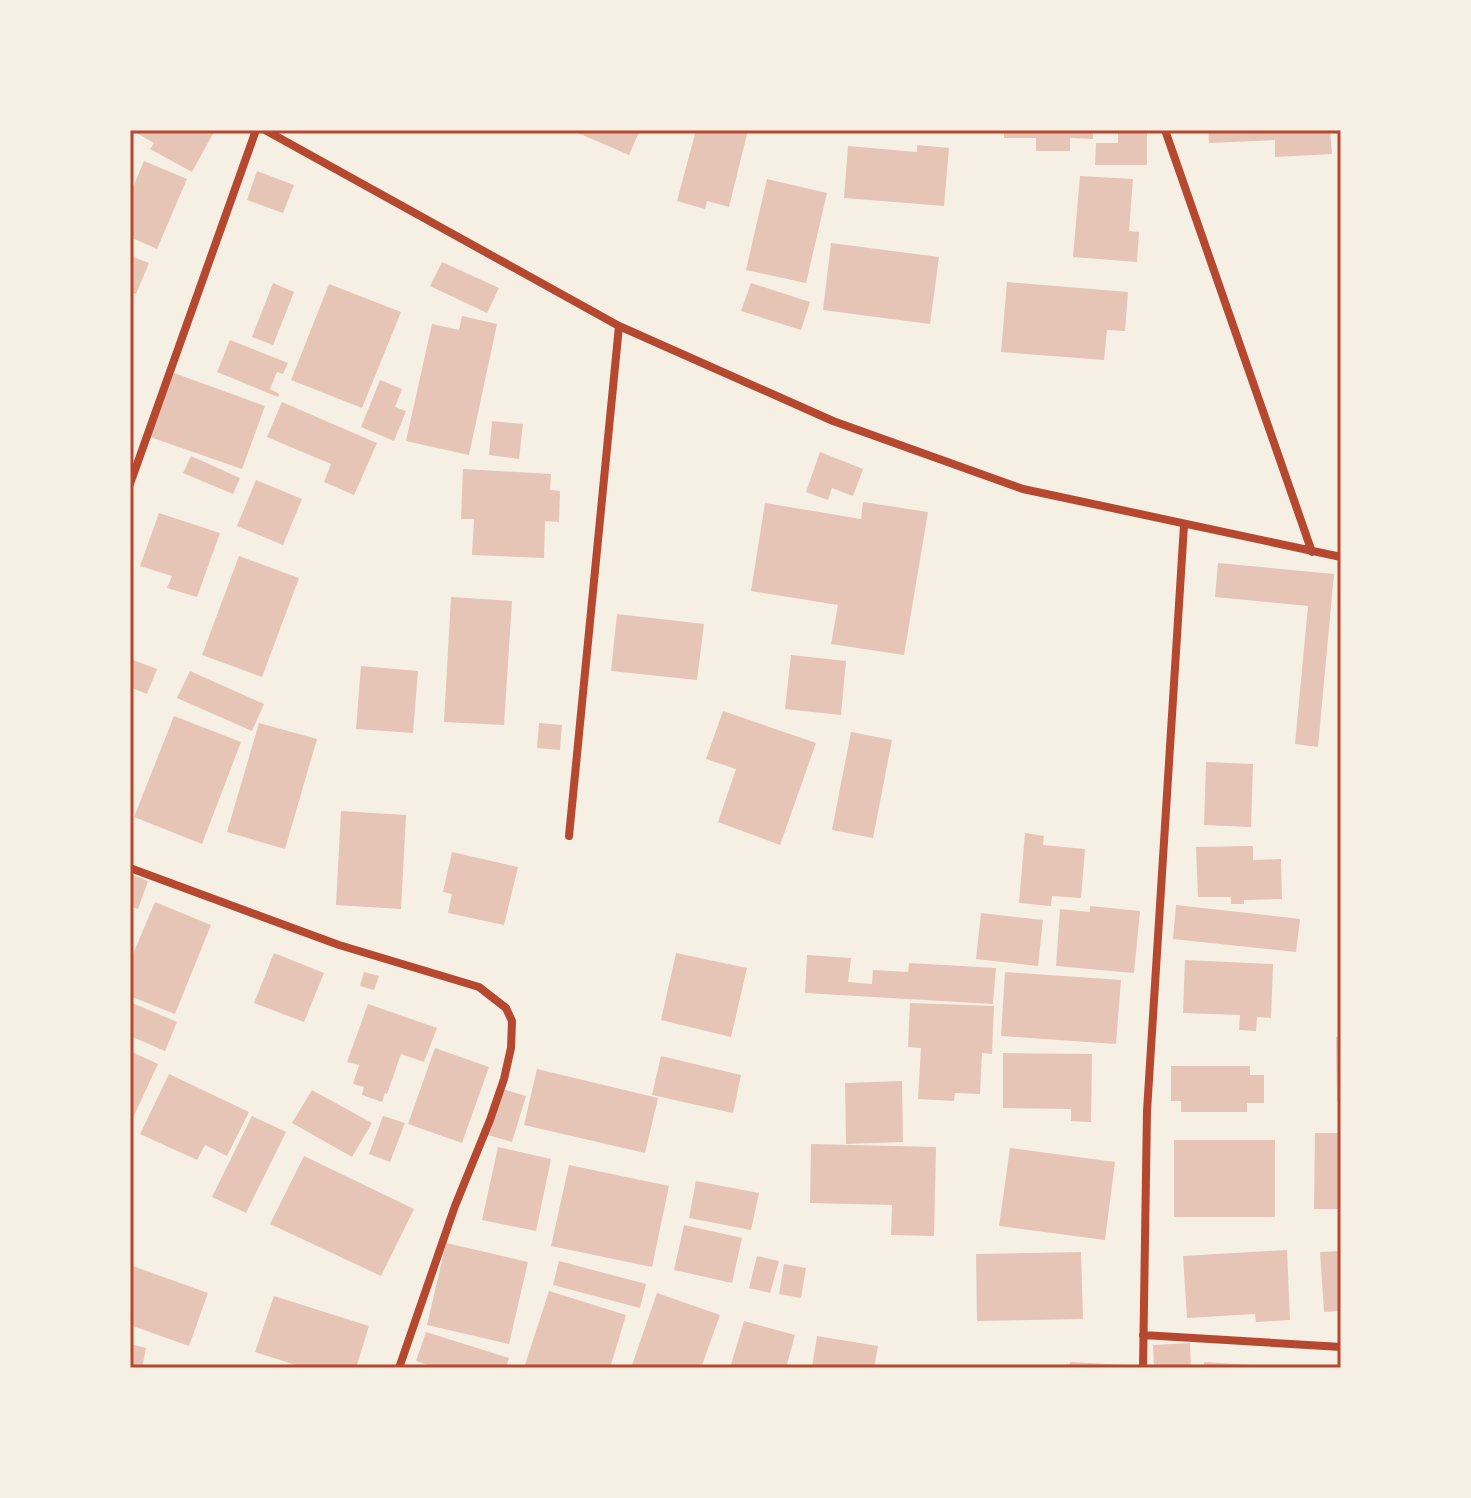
<svg xmlns="http://www.w3.org/2000/svg" width="1471" height="1498" font-family="Lato,sans-serif">
	<rect width="100%" height="100%" fill="#f6efe4"/>
	<path fill="#e6c5b7" d="M131,130H215L192,172L150,149L154,143Z
		M571,130H640L629,155Z
		M696,130H748L729,207L707,201L705,209L677,201Z
		M1004,130H1093V139L1070,138V151H1036V138H1004Z
		M1118,130H1147V165H1095L1096,143H1118Z
		M1208,130H1330L1332,154L1275,157V140L1209,143Z
		M917,145L949,148L944,206L844,198L848,146L917,152Z
		M144,161L187,179L157,249L130,237V194Z
		M257,171L294,185L283,213L247,200Z
		M1080,176L1133,179L1129,231L1139,232L1137,262L1073,257Z
		M767,179L827,193L806,283L746,270Z
		M831,243L939,257L930,324L823,310Z
		M130,256L149,263L136,294L130,292Z
		M442,262L499,288L487,313L430,286Z
		M1007,282L1128,292L1125,331L1107,330L1104,360L1001,352Z
		M273,283L294,292L273,345L252,337Z
		M751,283L810,302L801,330L741,311Z
		M329,284L401,312L362,408L291,380Z
		M462,316L497,324L469,455L406,441L432,324L459,330Z
		M230,340L288,363L283,374L277,372L270,389L279,394L278,397L217,372Z
		M174,373L265,406L242,469L150,437Z
		M380,380L402,389L395,407L406,411L394,441L361,427Z
		M282,402L377,443L354,495L324,482L331,464L267,437Z
		M492,421L523,424L519,459L489,455Z
		M820,452L863,469L853,496L832,488L828,500L806,492Z
		M191,456L240,478L233,494L183,473Z
		M463,469L551,474L550,490L560,491L559,522L545,521L544,558L472,555L474,519H461Z
		M256,480L302,499L283,545L237,526Z
		M863,502L928,512L904,655L831,644L838,605L751,591L765,503L861,519Z
		M159,513L220,533L197,597L167,588L172,576L140,566Z
		M239,556L299,578L262,677L202,655Z
		M1218,563L1334,574L1318,747L1295,744L1308,606L1215,597Z
		M451,597L512,601L504,725L444,722Z
		M617,614L704,624L697,680L611,671Z
		M791,655L846,661L841,715L785,709Z
		M130,659L157,669L147,694L130,687Z
		M361,666L418,671L413,733L356,729Z
		M190,671L264,704L252,731L177,698Z
		M723,711L816,743L780,845L718,822L736,769L706,759Z
		M174,716L241,742L202,844L134,817Z
		M259,723L317,739L285,849L227,832Z
		M539,723L562,725L560,750L537,748Z
		M851,732L892,740L873,838L832,830Z
		M1206,762L1253,764L1251,827L1204,825Z
		M341,811L406,815L401,909L336,905Z
		M1025,833L1044,836L1043,845L1085,849L1081,898L1052,896L1051,906L1019,903Z
		M1253,846V860L1281,859L1282,899L1244,900V904H1231V897H1198L1196,847Z
		M452,852L518,867L504,925L448,913L452,894L443,892Z
		M130,874L148,881L138,909L130,906Z
		M155,902L211,925L175,1014L130,996V961Z
		M1176,905L1300,919L1296,952L1173,939Z
		M1090,906L1140,911L1134,973L1056,966L1060,909L1090,912Z
		M981,913L1043,920L1038,966L976,959Z
		M274,953L324,973L304,1022L254,1003Z
		M676,953L747,968L731,1037L661,1020Z
		M807,955L851,958L848,982L872,984L873,970L908,972L909,963L996,968L993,1004L805,993Z
		M1185,960L1273,964L1271,1018L1257,1017L1256,1031L1239,1030L1240,1015L1183,1013Z
		M364,972L379,976L374,990L360,986Z
		M1005,972L1121,980L1116,1044L1001,1036Z
		M130,1002L177,1022L165,1051L130,1036Z
		M910,1003L994,1006L992,1054L982,1053L980,1094L955,1093L954,1101L918,1099L921,1048L908,1047Z
		M368,1004L437,1028L424,1062L401,1054L387,1094L385,1093L382,1102L362,1095L364,1087L353,1084L359,1065L347,1062Z
		M1336,1037H1341V1101H1337Z
		M435,1048L489,1067L462,1143L408,1124Z
		M130,1051L158,1064L130,1124Z
		M1003,1053L1092,1054L1091,1122L1071,1121V1109L1003,1108Z
		M661,1056L741,1075L733,1113L652,1095Z
		M1171,1066H1250V1075H1264V1103H1247V1112H1181V1101H1171Z
		M537,1069L658,1098L645,1153L524,1125Z
		M169,1074L249,1112L227,1156L205,1145L197,1160L140,1134Z
		M902,1081L903,1142L846,1144L845,1083Z
		M502,1089L526,1096L512,1142L488,1135Z
		M312,1090L372,1123L352,1157L292,1123Z
		M252,1116L286,1132L246,1213L212,1197Z
		M383,1116L405,1123L390,1162L369,1154Z
		M1315,1133H1341V1209H1314Z
		M1174,1140H1275V1217H1174Z
		M811,1144L936,1147L934,1236L891,1235L892,1205L810,1203Z
		M498,1147L551,1159L536,1231L482,1220Z
		M1010,1148L1115,1162L1105,1240L999,1226Z
		M304,1156L414,1209L381,1276L270,1224Z
		M569,1165L669,1186L652,1267L551,1246Z
		M696,1181L759,1193L751,1230L689,1218Z
		M684,1225L742,1238L732,1283L674,1270Z
		M446,1243L528,1262L509,1344L427,1325Z
		M1287,1250L1290,1320L1256,1322L1255,1314L1187,1318L1183,1256Z
		M1341,1251V1311L1324,1312L1320,1252Z
		M1081,1252L1083,1319L977,1321L976,1254Z
		M757,1256L779,1261L770,1293L749,1288Z
		M559,1261L646,1284L640,1308L553,1285Z
		M784,1264L806,1268L801,1298L779,1294Z
		M130,1265L208,1293L189,1346L130,1325Z
		M549,1291L626,1315L610,1368H524Z
		M657,1293L720,1315L701,1368H631Z
		M274,1296L369,1326L356,1368H305L255,1352Z
		M744,1321L795,1335L786,1368H730Z
		M426,1332L509,1358L506,1368H438L416,1361Z
		M817,1336L878,1346L874,1368H812Z
		M1190,1343L1191,1368H1154L1153,1345Z
		M130,1344L146,1348L142,1368H130Z
		M1070,1362L1127,1365V1368H1069Z
		M1204,1362L1252,1365V1368H1204Z"/>
	<g fill="none" stroke-linecap="round" stroke-linejoin="round">
		<path stroke="#b5482f" stroke-width="8" d="M265,130L619,326L833,421L1023,489L1341,557
			M1165,130L1312,552
			M130,484L256,130
			M569,836L619,326
			M130,868L339,945L479,987L506,1008L512,1021L511,1048L504,1079L490,1120L455,1206L399,1368
			M1143,1335L1341,1347
			M1143,1368L1147,1111L1184,525"/>
	</g>
	<rect width="1471" height="1498" fill="none" stroke="#f6efe4" stroke-width="264"/>
	<rect x="132" y="132" width="1207" height="1234" fill="none" stroke="#b5482f" stroke-width="3"/>
</svg>
